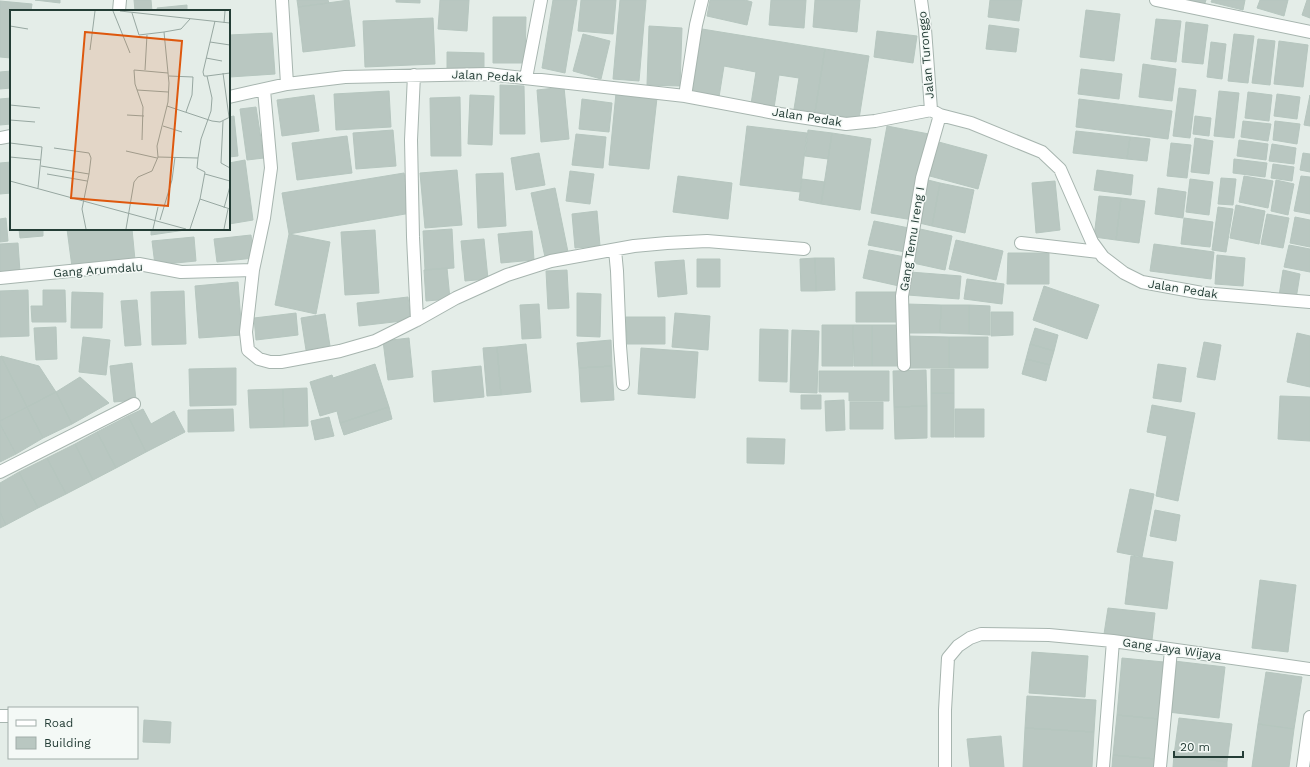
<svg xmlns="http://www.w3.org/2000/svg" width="1310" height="767" font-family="'Work Sans',sans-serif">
	<rect width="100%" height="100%" fill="#e4ede8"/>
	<path fill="#b9c7c1" stroke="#b6c6bf" d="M35,0H60V3Z
		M134,0H151L152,11H135Z
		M297,0H328L329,3L298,7Z
		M349,0L355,46L303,52L298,7Z
		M396,0H420V3L396,2Z
		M440,0H469L467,31L438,29Z
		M553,0H577L565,73L542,68Z
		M581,0H616L613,34L578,31Z
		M620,0H646L639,81L613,79Z
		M710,0H745L752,2L747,25L707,16Z
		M771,0H806L804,28L769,25Z
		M815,0H860L857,32L813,27Z
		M990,0H1022L1019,21L988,17Z
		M1182,0H1206L1204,6Z
		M1212,0H1245L1243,10L1211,2Z
		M1260,0H1288L1284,16L1257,8Z
		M1307,0H1310V18L1302,15Z
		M0,1L32,4L31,11H11V58L0,57Z
		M187,5V11H158L157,8Z
		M1086,10L1120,14L1114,61L1080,57Z
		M493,17H526L525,63H493Z
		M433,18L435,64L365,67L363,21Z
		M1156,19L1181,21L1176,62L1151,59Z
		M1186,22L1208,25L1203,64L1182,62Z
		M989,25L1019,29L1016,52L986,49Z
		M649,26L682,28L680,86L647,85Z
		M702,29L825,49L815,112L794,109L799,78L779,75L774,108L751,104L756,72L724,66L719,97L692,93Z
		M877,31L917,36L913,63L874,57Z
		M272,33L275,74L230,77L229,35Z
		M583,34L610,41L601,79L573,71Z
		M1234,34L1254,36L1248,83L1228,81Z
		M1258,39L1275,41L1270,85L1252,83Z
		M1279,41L1308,45L1303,87L1274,84Z
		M1211,42L1226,44L1222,79L1207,77Z
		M825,49L869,56L859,119L815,112Z
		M447,52L484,53V72L447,71Z
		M1143,64L1176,69L1172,101L1139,97Z
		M1081,69L1122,74L1119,99L1078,94Z
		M11,71V88L0,89V72Z
		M500,85L524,86L525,134H500Z
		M564,87L569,139L541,142L537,90Z
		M1179,88L1196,90L1190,138L1173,136Z
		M389,91L391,127L336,130L334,94Z
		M1219,91L1239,93L1234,138L1214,136Z
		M1248,92L1272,95L1269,121L1245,118Z
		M616,93L657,98L649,169L609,165Z
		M1277,94L1300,97L1297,119L1274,116Z
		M314,95L319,131L282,136L277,100Z
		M470,95L494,96L492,145L468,144Z
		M1310,95V126L1304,125Z
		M460,97L461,156H431L430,98Z
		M11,98V124L0,125V99Z
		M582,99L612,103L609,132L579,129Z
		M1079,99L1172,111L1168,139L1076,127Z
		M256,107L264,158L247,160L240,109Z
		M234,116L238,156L229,157V117Z
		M1195,116L1211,118L1209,136L1193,134Z
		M1243,121L1271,124L1268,141L1241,137Z
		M1275,121L1300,124L1297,144L1273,140Z
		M747,126L807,133L800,192L740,185Z
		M887,126L929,134L913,220L871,213Z
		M393,130L396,166L356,169L353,133Z
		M808,130L832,133L828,159L805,156Z
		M1076,131L1130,137L1127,159L1073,153Z
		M832,133L871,139L860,210L821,204Z
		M576,134L606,137L603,168L572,165Z
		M347,136L352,173L297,180L292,143Z
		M1130,137L1150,139L1147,161L1127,159Z
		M1195,138L1213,141L1209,174L1191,172Z
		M1239,140L1268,144L1266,160L1237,156Z
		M935,141L987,155L978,189L926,175Z
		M1171,143L1191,145L1187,178L1167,176Z
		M1272,144L1296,148L1294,164L1269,161Z
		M539,153L545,185L516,190L511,158Z
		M1303,153L1310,154V172L1300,170Z
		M1234,159L1267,163L1265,177L1233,173Z
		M245,160L253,220L229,224V163Z
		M11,162V193L0,194V163Z
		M1273,164L1294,167L1292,181L1271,178Z
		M457,170L462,225L425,228L420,173Z
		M1097,170L1133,175L1131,195L1094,190Z
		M570,171L594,174L590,204L566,201Z
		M404,173L411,213L289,234L282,193Z
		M503,173L506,226L478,228L476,174Z
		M678,176L732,183L728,219L673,212Z
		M1244,176L1273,181L1268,208L1239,202Z
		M1301,176L1310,177V214L1294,211Z
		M1221,178L1236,179L1233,205L1218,204Z
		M802,179L825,182L821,204L799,200Z
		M924,179L940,183L932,226L915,222Z
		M1190,179L1213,182L1209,215L1186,212Z
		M1276,180L1294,184L1288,215L1271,211Z
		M1055,181L1060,230L1036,233L1032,183Z
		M940,183L974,190L965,233L932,226Z
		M555,188L568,252L545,257L531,193Z
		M1158,188L1186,192L1183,218L1155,214Z
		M1099,196L1121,198L1116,240L1094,237Z
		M1121,198L1145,201L1139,243L1116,240Z
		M1236,205L1265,211L1259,244L1230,238Z
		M1218,207L1233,209L1226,252L1212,250Z
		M597,211L600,246L575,248L572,214Z
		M1267,214L1289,218L1283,248L1261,244Z
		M1295,217L1310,220V247L1290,243Z
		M6,218L8,241L0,242V219Z
		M1184,218L1213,222L1210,247L1181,244Z
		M874,221L909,228L905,252L868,245Z
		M19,229H43V236L20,238Z
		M67,229H132L135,260L72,267Z
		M151,229H192L151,235Z
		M452,229L454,268L425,270L423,231Z
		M920,229L952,236L945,270L913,263Z
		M375,230L379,293L345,295L341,232Z
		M532,231L534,260L501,263L498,234Z
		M289,234L330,242L316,314L275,305Z
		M251,235L254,258L217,262L214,239Z
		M194,237L196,261L155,265L152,241Z
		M484,239L488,279L465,281L461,241Z
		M956,240L1003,251L996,280L949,269Z
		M18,243L20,272L0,274V244Z
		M1154,244L1214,252L1211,279L1150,271Z
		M1289,245L1310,249V272L1284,267Z
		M869,250L905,257L899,286L863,278Z
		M1008,253H1049V284H1007Z
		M1217,255L1245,258L1243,286L1215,284Z
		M815,258H834L835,290L816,291Z
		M815,258L816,291H801L800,259Z
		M697,259H720V287H697Z
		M684,260L687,294L658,297L655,262Z
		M447,268L450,299L426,301L424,270Z
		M567,270L569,308L548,309L546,271Z
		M1283,270L1300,274L1296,299L1279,296Z
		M910,272L961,276L959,299L908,295Z
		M967,279L1004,284L1002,304L964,299Z
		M238,282L242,335L199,338L195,286Z
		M1044,286L1099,305L1087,339L1033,320Z
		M28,290L29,336L0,337V291Z
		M43,290H65L66,322H32L31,306H43Z
		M184,291L186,344L152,345L151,292Z
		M72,292L103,293L102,328H71Z
		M856,292H900L901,322H856Z
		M577,293L601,294L600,337L577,336Z
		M408,297L411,320L359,326L357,303Z
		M137,300L141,345L125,346L121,301Z
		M539,304L541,338L522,339L520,305Z
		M906,304L941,305L940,333H906Z
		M941,305H969V334L940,333Z
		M969,305L990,306V335L969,334Z
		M991,312H1013V335L991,336Z
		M296,313L298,335L256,340L254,318Z
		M675,313L710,316L708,350L672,347Z
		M325,314L330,346L306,350L301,318Z
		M626,317H665V344H627Z
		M822,325H853V366H822Z
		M853,325H872V366H854Z
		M872,325H902V366H872Z
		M56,327L57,359L36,360L34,328Z
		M1035,328L1058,335L1054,351L1030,344Z
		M760,329L788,330L787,382L759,381Z
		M792,330L819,331L817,393L790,392Z
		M1297,333L1310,336V387L1287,382Z
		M906,336L949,337V368H906Z
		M83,337L110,340L106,375L79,372Z
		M949,337H988V368H949Z
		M409,338L413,377L388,380L383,341Z
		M611,340L612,366L579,368L577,343Z
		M1204,342L1221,345L1215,380L1197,377Z
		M526,344L531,392L501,395L497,347Z
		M1030,344L1054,351L1050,365L1026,359Z
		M497,347L501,395L487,396L483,348Z
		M641,348L698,352L695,398L638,394Z
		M1,356L39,366L56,392L27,407Z
		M1,356L27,407L0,421V357Z
		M1026,359L1050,365L1046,381L1022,374Z
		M132,363L136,400L114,402L110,366Z
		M375,364L389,407L340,423L337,411L320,416L310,382L332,375L333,378Z
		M1158,364L1186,368L1181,402L1153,398Z
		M481,366L484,397L434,402L432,371Z
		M612,366L614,400L581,402L579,368Z
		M236,368V405L190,406L189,369Z
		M931,369H954V393H931Z
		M926,370L927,406L894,407L893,371Z
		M819,371H889V401H849V392H819Z
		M80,377L109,403L72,424L56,392Z
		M307,388L308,426L284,427L283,389Z
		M283,389L284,427L250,428L248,390Z
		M56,392L72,424L43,438L27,407Z
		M931,393H954V437H931Z
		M801,395H821V409H801Z
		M1280,396L1310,397V441L1278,439Z
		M844,400L845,430L826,431L825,401Z
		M850,402H883V429H850Z
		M1152,405L1195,413L1178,501L1156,496L1167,436L1147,432Z
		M927,406V438L895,439L894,407Z
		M27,407L43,438L16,454L0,424V421Z
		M389,407L392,419L344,435L340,423Z
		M143,409L151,424L174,411L185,432L146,452L128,416Z
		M233,409L234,431L188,432V410Z
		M955,409H984V437H955Z
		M128,416L146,452L116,468L97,432Z
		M329,417L334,436L315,440L311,421Z
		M0,424L16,454L0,462Z
		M97,432L116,468L93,480L75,444Z
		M747,438L785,439L784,464L747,463Z
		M75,444L93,480L66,494L47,458Z
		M47,458L66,494L38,508L19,472Z
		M19,472L38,508L6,525L0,512V483Z
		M1130,489L1154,494L1142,557L1117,552Z
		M1155,510L1180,515L1176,541L1150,536Z
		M0,512L6,525L0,528Z
		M1131,556L1173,562L1167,609L1125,604Z
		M1260,580L1296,585L1288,652L1252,648Z
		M1108,608L1155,613L1152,640L1104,634Z
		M1032,652L1088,656L1085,697L1029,693Z
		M1122,658L1164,662L1159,719L1117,715Z
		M1174,661L1225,667L1219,718L1168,712Z
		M1266,672L1302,677L1294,729L1258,724Z
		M1027,696L1096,700L1094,732L1025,728Z
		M1117,715L1159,719L1155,759L1113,755Z
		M1179,718L1232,724L1227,762L1174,755Z
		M144,720L171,722L170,743L143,742Z
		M1258,724L1294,729L1289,767H1252Z
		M1025,728L1094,732L1092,767H1023Z
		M1001,736L1004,767H970L967,739Z
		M1113,755L1155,759L1154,767H1112Z
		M1174,755L1227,762V767H1173Z"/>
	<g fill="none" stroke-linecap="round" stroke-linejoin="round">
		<g stroke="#a7b5af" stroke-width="14">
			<path id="minor" d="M282,0L287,84
				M921,0L925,29L931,110
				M1156,0L1310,32
				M119,11L120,0
				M414,75L411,140L413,237L417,320
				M526,78L541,0
				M264,90L271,168L264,218L253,270L246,332L248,350L259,359L270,362H281L340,351L375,341L417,320L456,298L507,275L551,261L634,246L667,243L707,241L804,249
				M685,96L696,25L702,0
				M229,97L287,84L345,77L488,74L685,96L780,114L846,124L875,121L931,110L940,115L971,123L1042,152L1060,169L1092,242L1103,257L1124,273L1142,282L1202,293L1310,302
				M0,138L11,136
				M1021,243L1099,252
				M615,250L617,271L620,346L623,384
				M0,278L139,264L181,272L253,270
				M904,365L902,296L922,178L940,115
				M0,472L134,404
				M0,716H9
				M945,767V710L948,658L958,646L970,638L981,634L1049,635L1113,641
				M1103,767L1113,641L1310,669
				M1160,767L1171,650
				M1303,767L1310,717"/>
		</g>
		<use href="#minor" stroke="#fff" stroke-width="12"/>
	</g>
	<g text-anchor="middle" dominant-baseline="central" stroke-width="3" stroke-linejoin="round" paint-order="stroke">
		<g font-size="12" fill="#243d36" stroke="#f4f9f6">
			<text transform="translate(926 55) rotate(-95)">Jalan Turonggo</text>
			<text transform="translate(487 76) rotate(3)">Jalan Pedak</text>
			<text transform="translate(807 117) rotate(9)">Jalan Pedak</text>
			<text transform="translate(912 239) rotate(-81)">Gang Temu Ireng I</text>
			<text transform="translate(98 270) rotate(-4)">Gang Arumdalu</text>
			<text transform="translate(1183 289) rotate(9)">Jalan Pedak</text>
			<text transform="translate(1172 649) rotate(8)">Gang Jaya Wijaya</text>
		</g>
	</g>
	<g transform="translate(10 10)">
		<rect width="220" height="220" fill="#e4ede8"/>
		<path fill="none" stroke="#97a7a1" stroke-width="1" d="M103,1L120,43M110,1L220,13M214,13L215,1M0,16L18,19M154,22L171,19L180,9M200,32L220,35M80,40L85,1M196,48L212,51M135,60L137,25M213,63L219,107M159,66L183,67L182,85L176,102M197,66H194L193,62L205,11M197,66L220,63M127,80L158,82M0,95L30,98M157,96L202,111L210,112L220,107M117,105L134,106M0,110L25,112M213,111L211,153L220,158M153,116L172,122M132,130L133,97L125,74L124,60L158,63M0,133L32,137L28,178M44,138L79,143L81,148L79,164M116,141L147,148M0,147L31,150M148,147L188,148L187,158L195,162L190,189L180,219M188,148L191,129L201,101L202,88L197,66M31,156L79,164L72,199L76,219M37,164L77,171M195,164L220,171M0,171L176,219M190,189L220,199M214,198L220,176M150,210L162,170L165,147M116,219L124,172L128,167L142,161L148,147L147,136L158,92L159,73L154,22L129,25L122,3M143,219L148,197M214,219L218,199"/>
		<path fill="#de580e" fill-opacity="0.15" stroke="#de580e" stroke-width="2" d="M75,22L172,31L158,196L61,188Z"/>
		<rect width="220" height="220" fill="none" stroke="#243d36" stroke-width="2"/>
	</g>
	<rect x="8" y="707" width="130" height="52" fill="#f4f9f6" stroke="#a1aea9"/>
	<rect x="16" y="720" width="20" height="6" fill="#ffffff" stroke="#a1aea9"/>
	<text x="44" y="727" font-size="12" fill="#243d36">Road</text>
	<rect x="16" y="737" width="20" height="12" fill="#b9c7c1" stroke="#a1aea9"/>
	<text x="44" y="747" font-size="12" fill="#243d36">Building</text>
	<path d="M1174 751v6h69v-6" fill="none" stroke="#243d36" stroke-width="2"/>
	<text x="1180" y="751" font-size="12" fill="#243d36" stroke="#f4f9f6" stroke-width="3" paint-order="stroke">20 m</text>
</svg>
